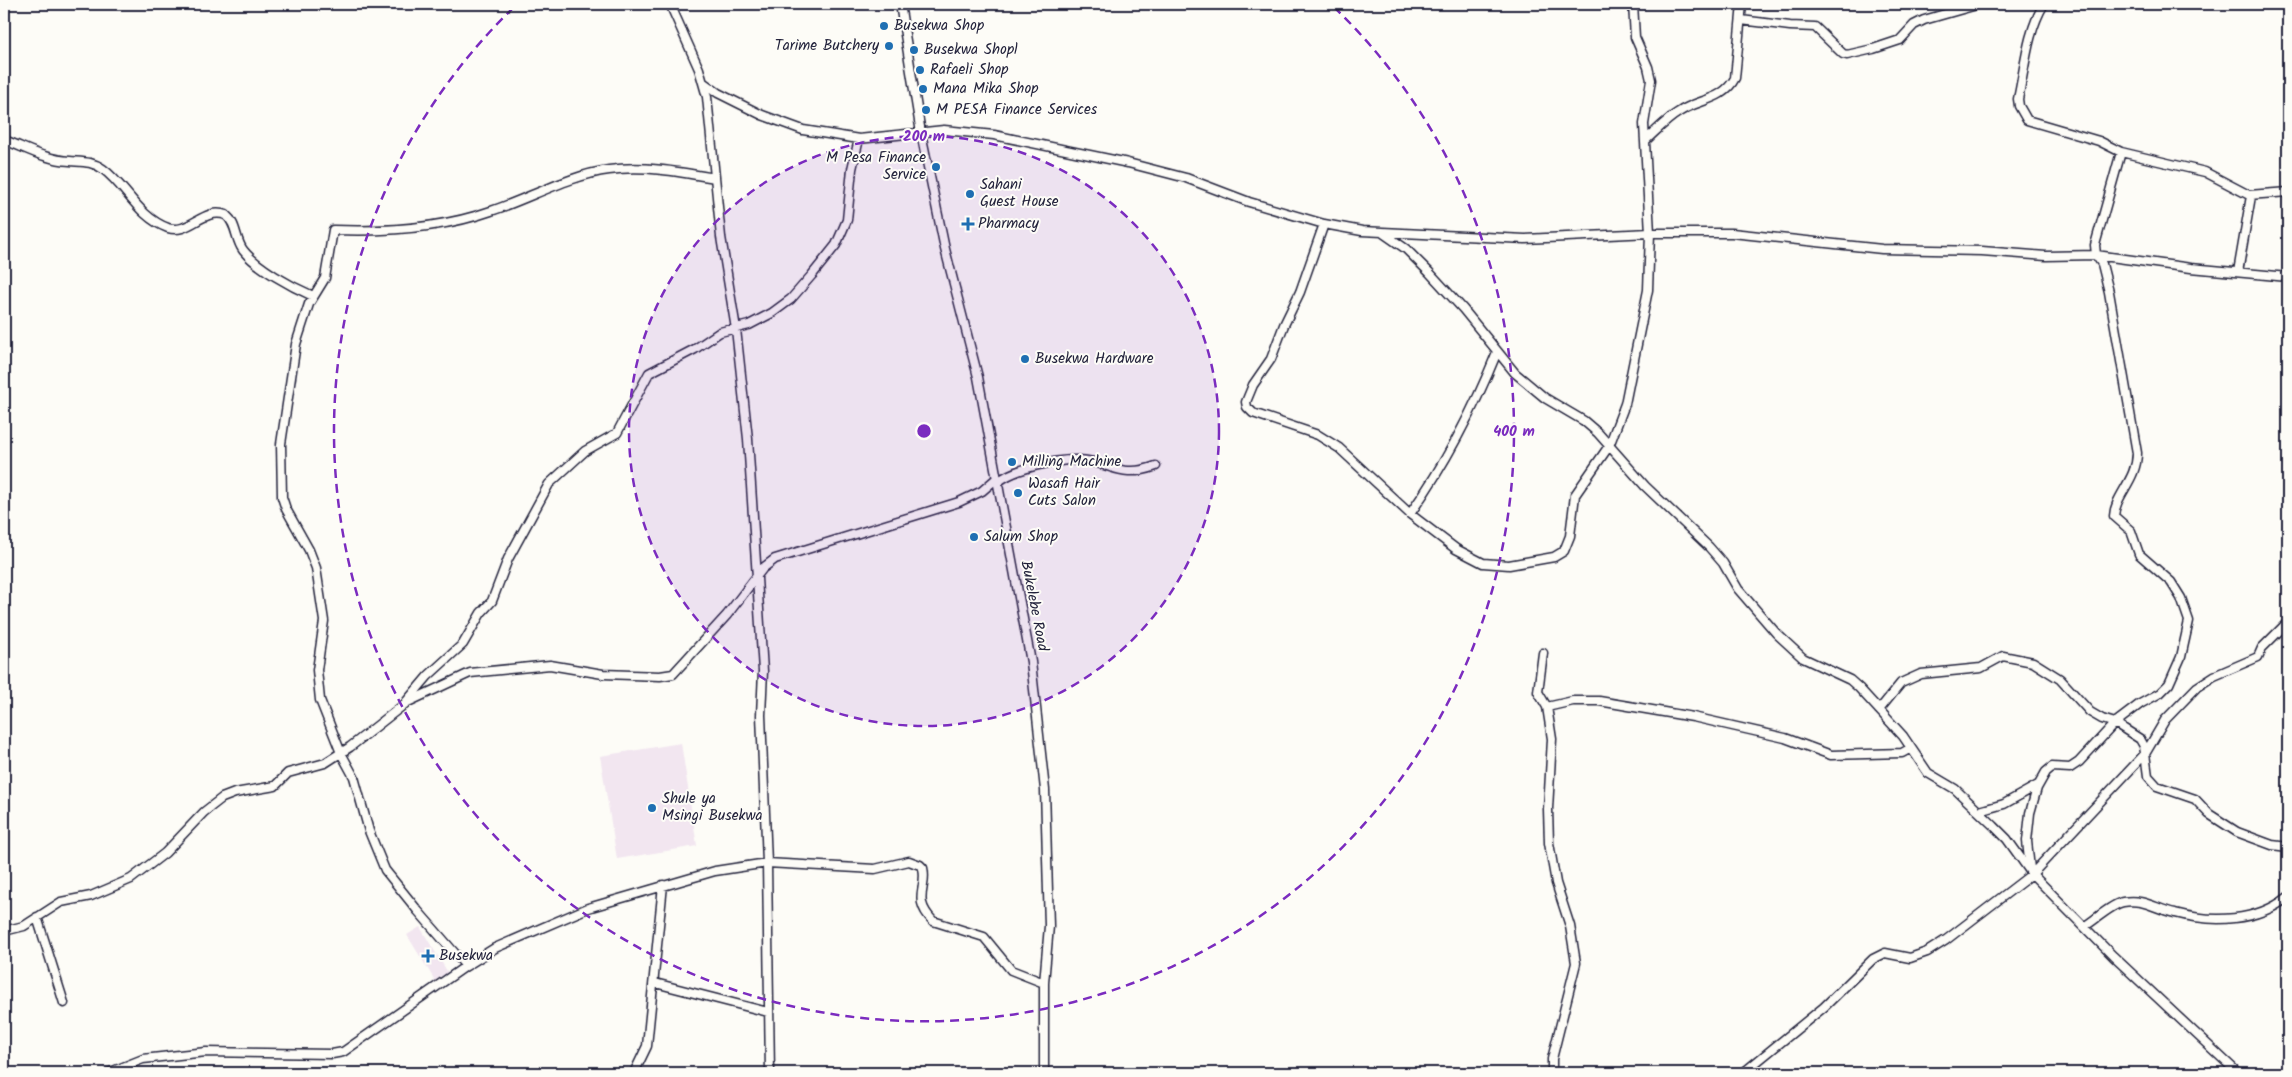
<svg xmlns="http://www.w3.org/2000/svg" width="2292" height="1077" font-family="Kalam,sans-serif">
	<rect width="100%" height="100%" fill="#fdfcf7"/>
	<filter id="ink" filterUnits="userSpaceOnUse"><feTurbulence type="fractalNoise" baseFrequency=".02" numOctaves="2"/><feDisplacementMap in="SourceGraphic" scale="10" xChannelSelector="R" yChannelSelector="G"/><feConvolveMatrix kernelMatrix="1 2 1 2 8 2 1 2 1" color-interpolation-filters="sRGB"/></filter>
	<g filter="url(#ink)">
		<path fill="#f2e6f0" d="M681,743L697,846L617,859L600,756Z
			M420,927L450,976L437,984L407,935Z"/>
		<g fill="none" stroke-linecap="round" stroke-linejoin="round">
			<g stroke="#22223b" stroke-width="11">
				<path id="minor" d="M670,4L699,69L707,97L721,237L736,329L748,439L763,671L761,715L767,863L770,1073
					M900,4L921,133L945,249L978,377L1031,662L1045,790L1049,926L1044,983V1073
					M2044,4C2027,32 2025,68 2018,99L2019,106L2027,120L2099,141L2121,152L2205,172L2249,195L2288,192
					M1741,20L1790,26L1815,27L1843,54L1847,55L1873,49L1900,40L1914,25L1924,20L1980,4
					M704,83L718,93L762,115L803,130L859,139L944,130L994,135L1128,163L1186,178L1249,202L1324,224L1362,231L1525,239L1650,233H1732L1882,249L1982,251L2046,256L2096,255L2191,268L2288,277
					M4,140C26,148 46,160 70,161C82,162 92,161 103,169C126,186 138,217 168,228C189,235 203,207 226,215C237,224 235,239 243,250C257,268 292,287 313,296
					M1646,140C1657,130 1667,119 1679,112C1698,99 1723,101 1735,78L1742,4
					M1324,224L1300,292L1284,325L1271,359L1253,385L1246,402L1247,407L1253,413L1318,435L1339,448L1410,514L1456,549L1483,563L1509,565L1554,557L1564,551L1570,536L1575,495L1609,446L1625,404L1648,290L1650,233L1644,124L1651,80L1648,67L1635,37L1633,4
					M1383,233L1406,249L1429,272L1463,309L1515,373L1545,398L1584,421L1598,433L1645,486L1709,547L1723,563L1738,589L1776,633L1803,658L1850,680L1859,688L1903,736L1928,773L1955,789L1994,826L2007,839L2032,874L2113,956L2238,1073
					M2238,272L2251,196
					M998,482C1013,469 1057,459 1078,460C1111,461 1119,480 1156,466
					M1410,514C1446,463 1474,409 1497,352
					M1543,653L1538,692L1547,707L1552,739L1548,809L1549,843L1556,883L1570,926L1576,963L1552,1059V1073
					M406,702L428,676L463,644L481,613L492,601L508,559L549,484L585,451L617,433L649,373L695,349L720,332L749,325L772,313L791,299L812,275L836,245L847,220L852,169L859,139
					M1547,707L1573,701H1599L1693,717L1785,738L1831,755L1902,753L1911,748
					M1879,710L1901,683L1921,674L1981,668L2003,656L2033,662L2060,679L2090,712L2102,719L2115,723L2140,739L2144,746L2148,776L2157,786L2195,799L2209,814L2237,832L2272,845L2288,847
					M1979,811L2004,804L2038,785
					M2030,869L2027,841L2030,813L2037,788L2046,772L2052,767L2070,768L2079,762L2115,723L2140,704L2160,693L2169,684L2181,657L2189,621L2181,598L2171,582L2139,554L2131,531L2114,516C2115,495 2137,480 2137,453L2109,292L2102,264L2096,255L2095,245L2121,152
					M37,917L64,1003
					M2085,926C2095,920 2112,904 2123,902C2143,898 2156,909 2175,913C2212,923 2257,922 2288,897
					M4,931L24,926L61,902L91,896L131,879L165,853L204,812L222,798L235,793L275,786L288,773L325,763L350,747L406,703L470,673L550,665L603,674L660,676L673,674L727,615L763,568L775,559L959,502L982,491L997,478
					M466,966L418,911L385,870L369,831L354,777L341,753L320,700L317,670L324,621L316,568L309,550L286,509L282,497L281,444L296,344L309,304L325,278L333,230C386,232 440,229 491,211C528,199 570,175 609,170C644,165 681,172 715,178
					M655,983L768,1012
					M108,1073L143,1059L206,1052L332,1054L343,1052L466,966L495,948L588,908L715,871L767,863L875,869L909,861L920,865L923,868C928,889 911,898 933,921L984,937L1011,970L1044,983
					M634,1073L647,1046L663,885
					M1743,1073L1824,1007L1873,959L1885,953L1910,958L1927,952L1946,940L2032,874L2145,754L2165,720L2197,687L2214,676L2258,657L2262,648L2288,622"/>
			</g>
			<use href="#minor" stroke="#fdfcf7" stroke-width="8"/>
		</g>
	</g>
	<circle cx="924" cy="431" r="295" fill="#7b2cbf" fill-opacity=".12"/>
	<g fill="none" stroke="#7b2cbf" stroke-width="2.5" stroke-dasharray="9 6">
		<circle cx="924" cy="431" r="295"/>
		<path d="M1334 7A590 590 0 1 1 514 7"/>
	</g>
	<g fill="#1f6fb2" stroke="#fdfcf7" stroke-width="2">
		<circle cx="884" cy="26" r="5"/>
		<circle cx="889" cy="46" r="5"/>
		<circle cx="914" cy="50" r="5"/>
		<circle cx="920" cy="70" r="5"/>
		<circle cx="923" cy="89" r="5"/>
		<circle cx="926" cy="110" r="5"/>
		<circle cx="936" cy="167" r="5"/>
		<circle cx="970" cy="194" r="5"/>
		<path d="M965.5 216.5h5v5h5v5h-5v5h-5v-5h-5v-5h5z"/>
		<circle cx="1025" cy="359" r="5"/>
		<circle cx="1012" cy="462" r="5"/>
		<circle cx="1018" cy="493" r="5"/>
		<circle cx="974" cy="537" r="5"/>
		<circle cx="652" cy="808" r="5"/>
		<path d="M425.5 948.5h5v5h5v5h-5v5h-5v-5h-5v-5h5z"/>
	</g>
	<g text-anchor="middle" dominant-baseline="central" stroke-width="4" stroke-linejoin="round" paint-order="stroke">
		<g font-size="15" fill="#22223b" stroke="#fdfcf7" text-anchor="start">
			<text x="894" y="26">Busekwa Shop</text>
			<text x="879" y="46" text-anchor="end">Tarime Butchery</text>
			<text x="924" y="50">Busekwa Shopl</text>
			<text x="930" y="70">Rafaeli Shop</text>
			<text x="933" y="89">Mana Mika Shop</text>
			<text x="936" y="110">M PESA Finance Services</text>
			<text x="926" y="158" text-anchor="end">M Pesa Finance<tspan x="926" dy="17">Service</tspan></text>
			<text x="980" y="185">Sahani<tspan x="980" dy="17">Guest House</tspan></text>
			<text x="978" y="224">Pharmacy</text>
			<text x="1035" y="359">Busekwa Hardware</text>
			<text x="1022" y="462">Milling Machine</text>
			<text x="1028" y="484">Wasafi Hair<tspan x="1028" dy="17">Cuts Salon</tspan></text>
			<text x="984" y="537">Salum Shop</text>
			<text x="662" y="799">Shule ya<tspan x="662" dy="17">Msingi Busekwa</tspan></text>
			<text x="439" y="956">Busekwa</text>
		</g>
		<g font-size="15" fill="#22223b" stroke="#fdfcf7">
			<text transform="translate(1034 606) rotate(79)">Bukelebe Road</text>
		</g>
	</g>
	<circle cx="924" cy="431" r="8" fill="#7b2cbf" stroke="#fdfcf7" stroke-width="2.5"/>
	<g font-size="15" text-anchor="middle" font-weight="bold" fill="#7b2cbf" stroke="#fdfcf7" stroke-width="4" stroke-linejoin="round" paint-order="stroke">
		<text x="924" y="141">200 m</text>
		<text x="1514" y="436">400 m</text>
	</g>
	<rect width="2292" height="1077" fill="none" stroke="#fdfcf7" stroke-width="20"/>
	<rect x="10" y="10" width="2272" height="1057" fill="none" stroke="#22223b" stroke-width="2" filter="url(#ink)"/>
</svg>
